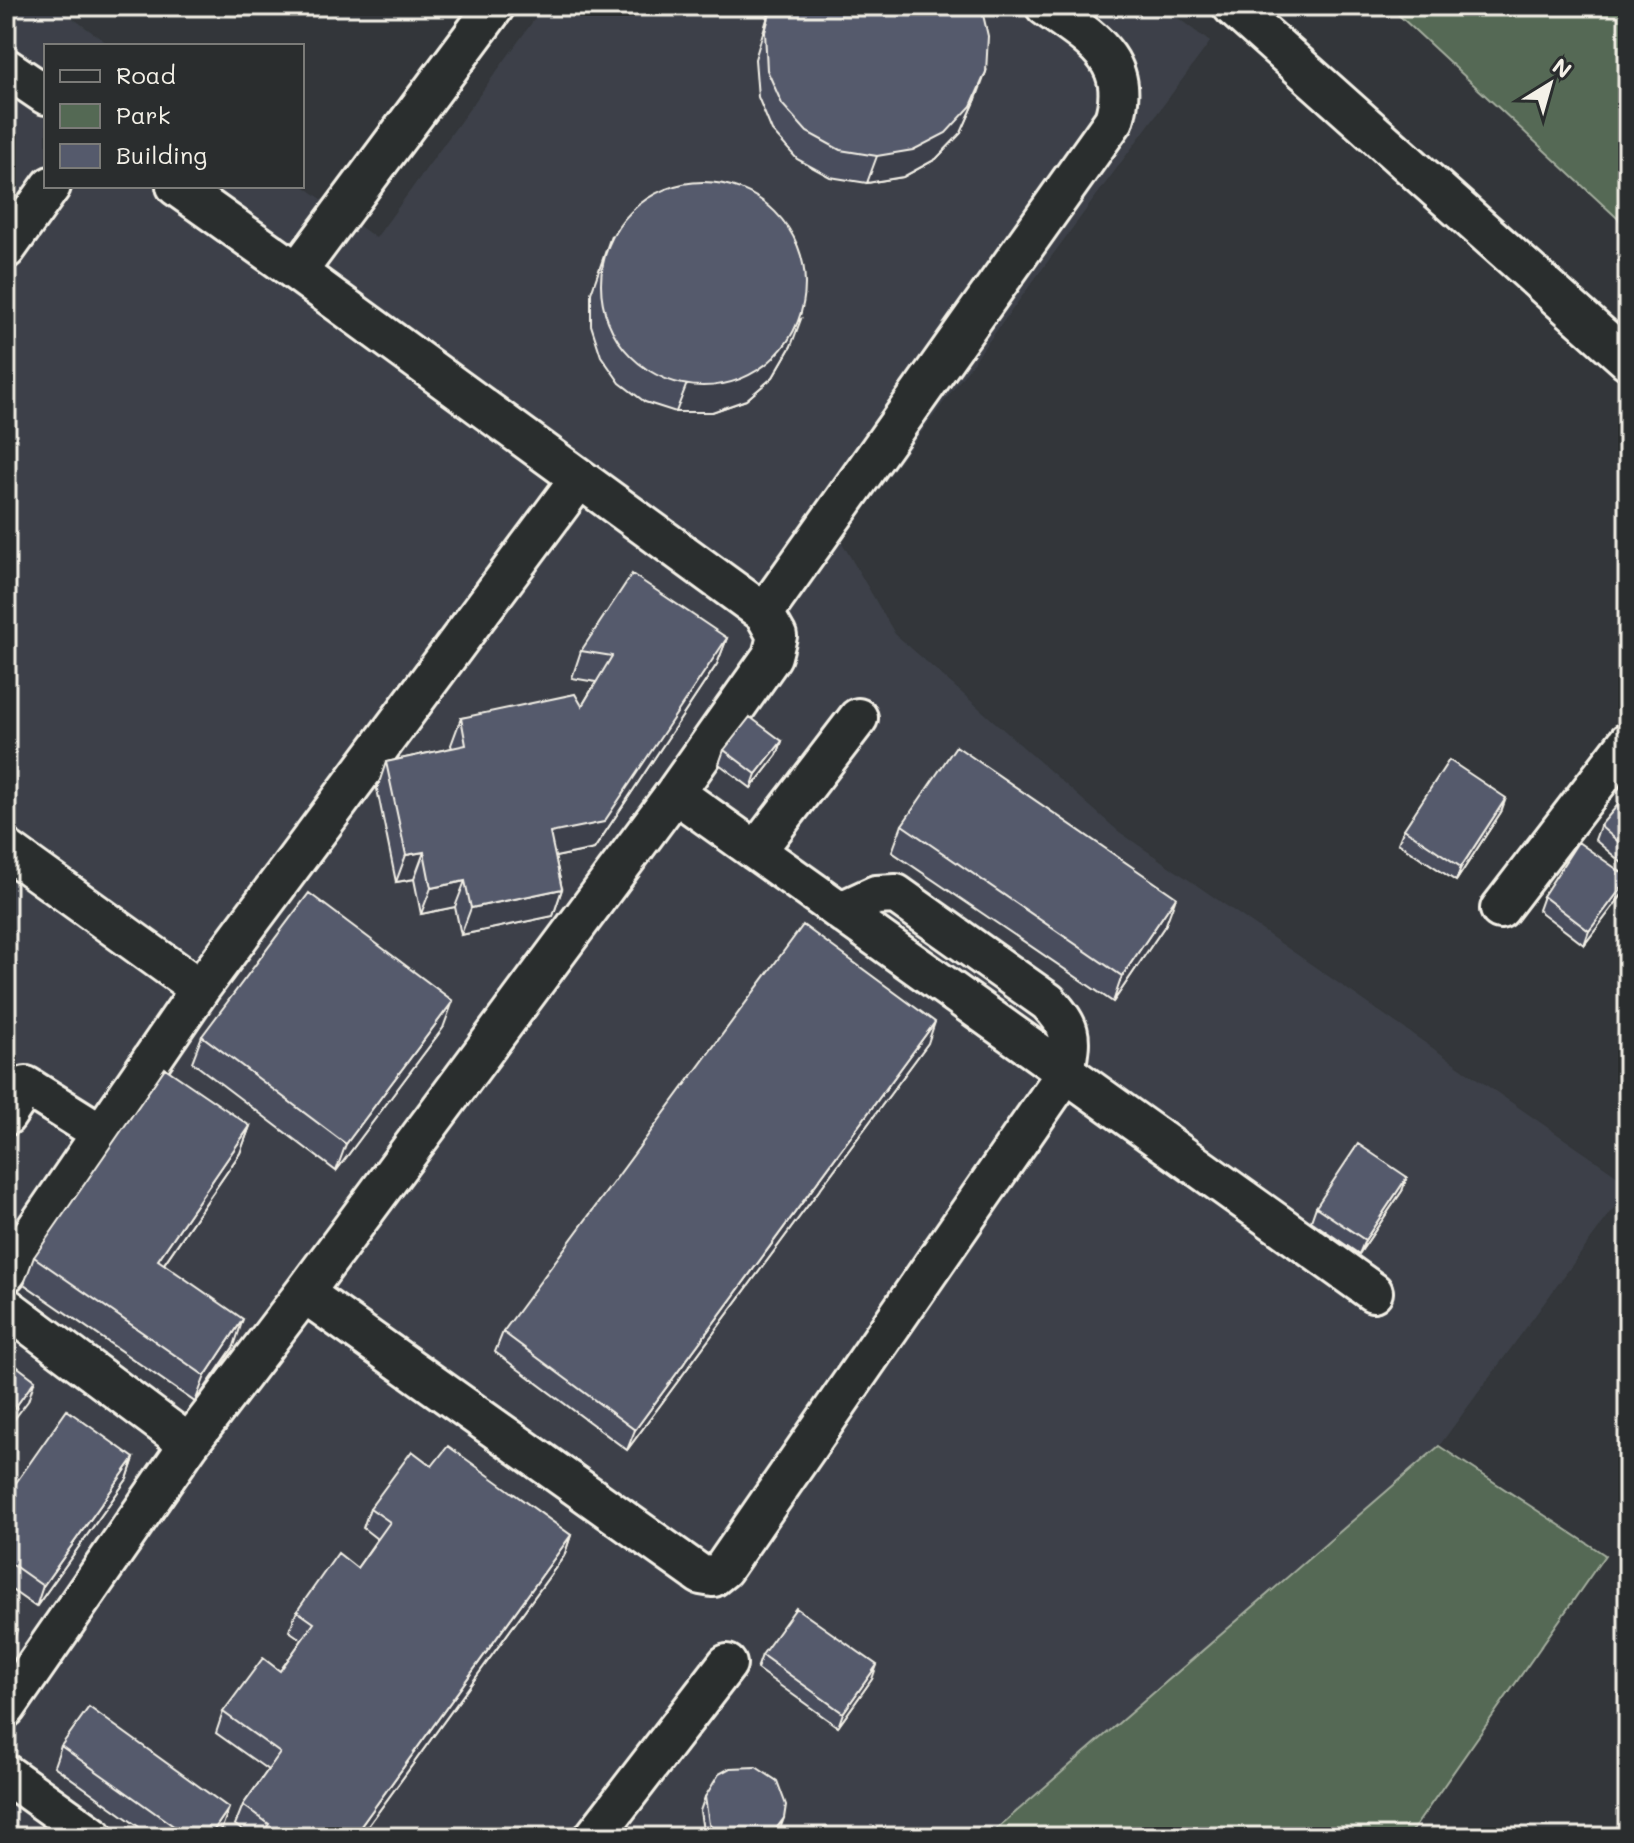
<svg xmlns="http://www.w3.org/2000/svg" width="1634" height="1843" font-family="Mali,sans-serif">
	<rect width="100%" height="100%" fill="#33363a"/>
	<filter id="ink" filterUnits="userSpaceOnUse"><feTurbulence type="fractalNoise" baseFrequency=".0125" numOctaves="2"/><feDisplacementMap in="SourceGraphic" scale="16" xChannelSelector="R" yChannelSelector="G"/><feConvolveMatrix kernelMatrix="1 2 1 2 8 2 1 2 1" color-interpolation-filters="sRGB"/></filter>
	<g filter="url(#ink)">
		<path fill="#3d4149" d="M6,6H56L111,46H46V186L302,185L376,238L544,6H1162L1210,42L841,541L895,634L1118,831L1628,1183V1189L1439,1446L987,1837H6Z"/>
		<path fill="#546954" stroke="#a4ad9e" stroke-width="2" d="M1389,6H1628V228Z
			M1439,1446L1605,1555L1408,1837H987Z"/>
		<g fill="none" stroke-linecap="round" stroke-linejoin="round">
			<g stroke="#f4f1e8" stroke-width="44">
				<path id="minor" d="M495,6L297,272L764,613L777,636L772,656L675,793L1373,1292
					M1232,6L1628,360
					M6,68L46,95
					M176,186L297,272
					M6,249L51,186
					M764,613L1114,120C1133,59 1088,37 1045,6
					M675,793L304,1293L701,1575L713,1577L723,1569L1065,1074C1070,1037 1075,1031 1048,1002L896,894L876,895L841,911
					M6,849L200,989
					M756,851L858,718
					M1500,909L1628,742
					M6,1116L26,1086L101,1133
					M6,1273L200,989L579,479
					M6,1307L189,1444
					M6,1708L189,1444L304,1293
					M6,1774L94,1837
					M594,1837L727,1664"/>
			</g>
			<use href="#minor" stroke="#2a2d2e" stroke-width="38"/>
		</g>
		<path fill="#494d5d" stroke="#f4f1e8" stroke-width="2" d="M771,6H981L976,99L961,133L936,159L903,177L867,183L830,177L797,159L772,131L758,97L755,59Z
			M611,236L791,346L773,377L746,400L712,412H676L645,402L620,383L601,356L591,325V293Z
			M727,638L717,664L594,849L555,857L562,889L553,916L461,935L455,907L421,914L414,879L396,882L377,789L386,762L452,748L451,745L461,718L582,706L596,682L572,678L581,651Z
			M782,741L777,755L751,788L719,764L724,750Z
			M1628,805V868L1595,840L1600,826Z
			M1501,812L1456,881L1398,843L1404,829Z
			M902,825L1166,924L1113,1002L892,852Z
			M1628,877L1624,892L1584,945L1538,910L1543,896Z
			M443,1028L336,1171L192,1062L202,1036Z
			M928,1043L627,1450L495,1352L503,1332Z
			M250,1126L240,1153L164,1264L234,1346L195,1402L24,1284L34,1257Z
			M1402,1191L1359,1254L1311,1221L1316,1207Z
			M134,1458L127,1479L36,1607L6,1586V1497Z
			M432,1466L571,1535L564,1556L360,1837H252L235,1825L243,1805L268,1770L216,1733L223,1712L280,1671L302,1640L289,1631L297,1611L357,1568L377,1539L363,1528L370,1508Z
			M762,1655L872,1679L838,1727L757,1669Z
			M61,1746L222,1828L216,1837H153L54,1766Z
			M705,1797L779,1832L775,1837H704L700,1811Z"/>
		<path fill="#3c3f4c" stroke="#f4f1e8" stroke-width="2" d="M986,72L976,99L961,133L936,159L903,177L867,183L877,156Z
			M801,319L791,346L773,377L746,400L712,412H676L686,386Z
			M727,638L717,664L594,849L541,860L550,833Z
			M782,741L777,755L751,788L756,774Z
			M1506,798L1501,812L1456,881L1461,867Z
			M424,852L414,879L396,882L406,855Z
			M1628,879L1624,892L1584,945L1589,931Z
			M465,881L455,907L421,914L431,888Z
			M562,889L553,916L461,935L471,908Z
			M1176,897L1166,924L1113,1002L1122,976Z
			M453,1001L443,1028L336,1171L346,1144Z
			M935,1022L928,1043L627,1450L635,1430Z
			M250,1126L240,1153L148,1287L158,1260Z
			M1407,1177L1402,1191L1359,1254L1365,1240Z
			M243,1319L234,1346L195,1402L205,1376Z
			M35,1380L28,1401L6,1430V1420Z
			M134,1458L127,1479L36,1607L43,1586Z
			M571,1535L564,1556L360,1837H353Z
			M17,1630L10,1651L6,1656V1647Z
			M877,1665L872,1679L838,1727L843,1713Z
			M229,1808L222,1828L216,1837H209Z
			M784,1818L779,1832L775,1837H770Z"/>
		<path fill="#555a6c" stroke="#f4f1e8" stroke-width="2" d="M772,6H981L988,36L986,72L971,106L946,133L913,150L877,156L840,150L807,132L782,104L767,70L765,32Z
			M601 284a102 102 0 1 1 204 0a102 102 0 1 1-204 0Z
			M632,574L727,638L604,822L550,833L562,889L471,908L465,881L431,888L424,852L406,855L386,762L466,745L461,718L575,694L582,706L612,656L581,651Z
			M750,717L782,741L756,774L724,750Z
			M956,746L1176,897L1122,976L902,825Z
			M1449,760L1506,798L1461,867L1404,829Z
			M1622,800L1628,805V850L1600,826Z
			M1578,842L1628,877V879L1589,931L1543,896Z
			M309,893L453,1001L346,1144L202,1036Z
			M803,925L935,1022L635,1430L503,1332Z
			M165,1068L250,1126L158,1260L243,1319L205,1376L34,1257Z
			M1358,1144L1407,1177L1365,1240L1316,1207Z
			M6,1358L35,1380L6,1420Z
			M67,1410L134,1458L43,1586L6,1560V1497Z
			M448,1446L571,1535L353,1837H264L261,1835L269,1824L243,1805L280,1753L223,1712L263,1658L280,1671L314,1623L297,1611L338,1553L357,1568L390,1522L370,1508L412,1451L432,1466Z
			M796,1608L877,1665L843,1713L762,1655Z
			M6,1622L17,1630L6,1647Z
			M89,1707L229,1808L209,1837H189L61,1746Z
			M756,1767L777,1781L786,1805L784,1818L770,1837H721L718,1835L709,1824L705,1797L719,1774L730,1768Z"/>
	</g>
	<rect width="1634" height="1843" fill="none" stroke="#2a2d2e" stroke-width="32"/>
	<rect x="16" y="16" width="1602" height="1811" fill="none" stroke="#f4f1e8" stroke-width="3" filter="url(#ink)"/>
	<rect x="44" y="44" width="260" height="144" fill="#2a2d2e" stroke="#7b7b78" stroke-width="2"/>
	<rect x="60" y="70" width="40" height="12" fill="#2a2d2e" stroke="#7b7b78" stroke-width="2"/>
	<text x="116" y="84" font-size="24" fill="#f4f1e8">Road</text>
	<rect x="60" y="104" width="40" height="24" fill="#546954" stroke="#7b7b78" stroke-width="2"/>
	<text x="116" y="124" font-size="24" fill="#f4f1e8">Park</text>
	<rect x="60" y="144" width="40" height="24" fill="#555a6c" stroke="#7b7b78" stroke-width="2"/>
	<text x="116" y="164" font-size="24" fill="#f4f1e8">Building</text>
	<g transform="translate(1550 84) rotate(37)" stroke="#2a2d2e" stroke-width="6" paint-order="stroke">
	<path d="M0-6L14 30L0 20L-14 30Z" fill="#f4f1e8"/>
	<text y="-12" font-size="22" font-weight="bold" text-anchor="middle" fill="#f4f1e8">N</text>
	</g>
</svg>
